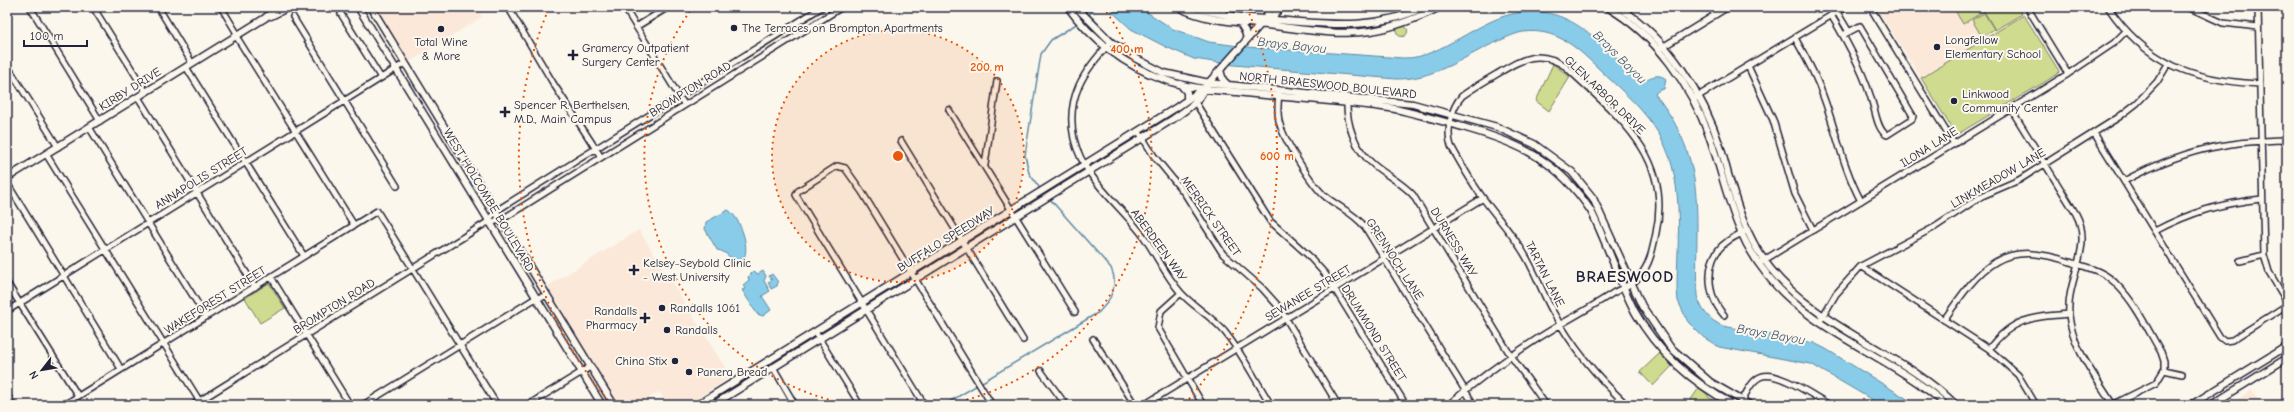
<svg xmlns="http://www.w3.org/2000/svg" width="2294" height="412" font-family="'Comic Neue',sans-serif">
	<rect width="100%" height="100%" fill="#fbf7ec"/>
	<filter id="ink" filterUnits="userSpaceOnUse"><feTurbulence type="fractalNoise" baseFrequency=".025" numOctaves="2"/><feDisplacementMap in="SourceGraphic" scale="8" xChannelSelector="R" yChannelSelector="G"/><feConvolveMatrix kernelMatrix="1 2 1 2 8 2 1 2 1" color-interpolation-filters="sRGB"/></filter>
	<g filter="url(#ink)">
		<path fill="#fbe8d9" d="M374,7H476L482,17L409,62Z
			M1876,7H2019L2024,15L1921,78Z
			M639,230L731,377L687,405H668L659,392L637,405H616L546,287Z
			M2252,390L2261,404L2242,405L2238,399Z"/>
		<path fill="#cfdb8e" stroke="#787e64" d="M1953,7H2018L2022,14L1995,30L1984,11L1963,24Z
			M1984,13L1994,29L1982,37L1972,20Z
			M2024,15L2059,71L2058,74L1956,135L1921,78Z
			M1396.5 31a5.5 5.5 0 1 1 11 0a5.5 5.5 0 1 1-11 0Z
			M1553,64L1570,77L1549,111L1536,101Z
			M269,283L285,308L260,323L245,298Z
			M1660,353L1672,366L1653,386L1640,372Z
			M1699,388L1708,395V397L1723,405H1687Z"/>
		<path fill="#88cce9" stroke="#5f88a3" d="M1107,7H1139L1173,29L1209,42L1246,47L1403,58C1424,59 1442,47 1460,38C1476,29 1494,18 1512,14C1568,0 1604,46 1639,81C1649,80 1656,71 1666,79L1664,89L1659,90L1655,94C1710,163 1694,216 1697,296C1702,311 1709,320 1723,326L1814,343L1826,349L1917,405H1881L1811,364L1719,347L1703,337L1688,322L1678,301L1677,290C1677,237 1687,174 1655,128C1639,104 1616,86 1596,66C1575,46 1555,28 1523,32C1512,34 1502,40 1492,44C1461,59 1431,80 1396,79L1234,65L1194,59L1166,47L1131,29Z
			M728,210C740,216 753,253 741,261C730,262 728,251 717,250L705,229L706,222Z
			M754,271L758,274L763,271L766,276L764,281L770,291L762,296L771,310L763,316L757,314L742,290L745,289L743,285L749,280L748,277Z
			M772,274L778,282L777,286L771,289L768,282L772,280L769,276Z"/>
		<g fill="none" stroke-linecap="round" stroke-linejoin="round">
			<path stroke="#5f88a3" stroke-width="1.5" d="M1088,16L1096,7
				M1041,190L1029,173L1025,155L1041,54L1051,40L1078,23
				M944,405L1099,312C1111,300 1119,285 1111,268L1049,198"/>
			<path stroke="#88cce9" stroke-width="8" d="M471,182H472"/>
			<g stroke="#22223b" stroke-width="8">
				<path id="minor" d="M30,7L100,121
					M93,7L146,92
					M158,7L192,63
					M221,7L238,35
					M508,7L553,83L601,157
					M624,7L684,104
					M1710,7L1715,15
					M1870,7L1954,144
					M2027,7L2068,74
					M2108,7C2146,64 2194,81 2260,84
					M2188,7L2223,23L2258,27
					M2258,7L2264,255L2269,272L2287,302
					M1837,12L1849,32
					M341,14L381,78
					M1223,14V7
					M1831,15C1848,43 1865,74 1873,105C1876,114 1878,131 1887,135L1912,119L1913,116L1860,26L1843,35
					M293,17L397,186
					M636,27L665,9
					M236,36L354,225
					M1795,38C1805,56 1815,73 1822,93C1836,129 1842,166 1861,201
					M1111,42C1084,70 1065,98 1074,139C1083,178 1121,206 1144,237C1157,256 1166,276 1181,293C1194,307 1211,316 1224,331C1242,353 1256,381 1271,405
					M1661,48L1728,7
					M7,65L58,147
					M1748,66L1773,120L1795,194L1813,230
					M186,67L304,256
					M1279,93C1278,102 1277,112 1279,121C1283,139 1312,186 1326,197C1340,208 1354,213 1365,227L1474,405
					M138,97L255,287
					M1695,98L1845,7
					M1347,99C1346,123 1354,149 1374,165C1387,176 1401,182 1413,195L1511,356L1546,405
					M1195,102L1270,221L1308,255L1326,275L1406,405
					M2011,109L2076,214C2094,247 2066,279 2069,315C2072,348 2096,377 2113,405
					M949,110L1075,312
					M89,127L206,317
					M1139,132L1154,156L1185,194L1223,254L1262,288L1279,307L1338,405
					M2094,133L2220,337L2225,341L2232,340L2287,305
					M901,141L1023,340
					M46,154L202,405
					M985,165L997,81
					M2124,181C2181,151 2222,141 2287,140
					M7,183L121,369
					M487,223L501,220L842,7
					M2155,231C2191,212 2222,203 2262,199
					M2240,261L2264,255
					M1761,262L2068,74L2114,43L2126,31
					M1861,266L1989,349L2018,375L2036,405
					M271,277L350,405
					M7,283L78,396
					M1181,293L1161,311L1158,328L1203,405
					M7,311L405,63
					M1724,315C1706,295 1703,258 1728,241C1733,237 1739,235 1744,232
					M1944,320C1982,265 2002,238 2073,263C2090,268 2106,272 2118,286C2136,304 2148,330 2161,352L2164,361V370L2156,383L2112,405
					M1820,321L1836,294L1861,266L1935,227L1982,196L2019,180L2119,117L2137,103L2157,82L2168,64
					M815,332L860,405
					M1093,339L1135,405
					M1989,349C2012,318 2033,317 2069,314
					M773,367L795,405
					M2164,370L2182,374
					M1041,371L1066,405
					M7,395L13,405
					M922,401L796,195L798,191L837,166L845,168L862,192L992,405
					M64,405L377,211L497,405
					M193,405L486,223L496,211L822,7
					M363,405L536,298L547,296
					M528,405L590,367
					M1144,405L1483,198
					M1448,405C1483,375 1521,348 1561,324C1579,314 1596,304 1613,293C1622,288 1632,285 1639,277C1650,265 1653,248 1656,233C1673,155 1616,115 1566,67C1539,48 1522,59 1497,74C1485,81 1473,88 1462,96C1451,108 1446,131 1451,146C1461,164 1471,182 1483,198C1495,215 1509,230 1520,247C1534,267 1541,291 1553,312C1572,347 1598,378 1627,405
					M1740,405C1745,396 1750,382 1760,377C1776,369 1815,397 1830,405"/>
			</g>
			<g stroke="#22223b" stroke-width="9">
				<path id="major" d="M358,7L602,405
					M371,7L614,405
					M1068,7C1091,39 1125,66 1163,79C1186,88 1212,90 1237,92C1288,98 1340,101 1390,108C1416,113 1441,121 1466,128C1522,144 1558,161 1591,211C1607,243 1618,279 1635,312C1658,353 1693,383 1734,405
					M1076,7L1111,42L1135,58L1164,73L1209,83L1413,104L1497,127L1534,144L1572,172L1593,198L1642,306L1670,347L1710,382L1750,405
					M1178,7C1206,21 1237,22 1267,25C1301,29 1337,36 1371,31C1395,27 1418,18 1440,7
					M1194,7C1220,16 1248,18 1275,20C1327,24 1375,31 1424,7
					M1607,7C1656,35 1691,85 1710,138C1728,189 1732,232 1768,276C1814,334 1892,356 1946,405
					M1619,7C1669,40 1703,93 1721,149C1733,191 1742,233 1770,268C1819,329 1900,351 1956,405
					M271,16L289,7
					M1265,20L1270,7
					M1240,23L1245,31L1247,39
					M1220,70L1223,80L1228,85
					M1180,84L1187,92V100
					M7,178L265,18L278,7
					M697,405L1177,107L1204,88L1260,25L1274,15L1281,7
					M713,405L1173,119C1184,111 1200,102 1204,88
					M2191,405L2287,346
					M2211,405L2287,358"/>
			</g>
			<use href="#minor" stroke="#fbf7ec" stroke-width="5"/>
			<use href="#major" stroke="#fbf7ec" stroke-width="6"/>
		</g>
	</g>
	<circle cx="898" cy="156" r="126" fill="#e8590c" fill-opacity=".12"/>
	<g fill="none" stroke="#e8590c" stroke-width="2" stroke-dasharray="2 4">
		<circle cx="898" cy="156" r="126"/>
		<path d="M852 405A253 253 0 0 1 693 7M1103 7A253 253 0 0 1 944 405"/>
		<path d="M612 405A379 379 0 0 1 549 8M1247 8A379 379 0 0 1 1184 405"/>
	</g>
	<g fill="#22223b" stroke="#fbf7ec" stroke-width="1.5">
		<circle cx="734" cy="28" r="4"/>
		<circle cx="441" cy="29" r="4"/>
		<circle cx="1937" cy="47" r="4"/>
		<path d="M571 49h4v4h4v4h-4v4h-4v-4h-4v-4h4z"/>
		<circle cx="1954" cy="101" r="4"/>
		<path d="M503 106h4v4h4v4h-4v4h-4v-4h-4v-4h4z"/>
		<path d="M632 264h4v4h4v4h-4v4h-4v-4h-4v-4h4z"/>
		<circle cx="662" cy="308" r="4"/>
		<path d="M643 312h4v4h4v4h-4v4h-4v-4h-4v-4h4z"/>
		<circle cx="667" cy="330" r="4"/>
		<circle cx="675" cy="361" r="4"/>
		<circle cx="689" cy="372" r="4"/>
	</g>
	<g text-anchor="middle" dominant-baseline="central" stroke-width="4" stroke-linejoin="round" paint-order="stroke">
		<g font-size="12" fill="#22223b" stroke="#fbf7ec" text-anchor="start">
			<text x="742" y="28">The Terraces on Brompton Apartments</text>
			<text x="1945" y="40">Longfellow<tspan x="1945" dy="14">Elementary School</tspan></text>
			<text x="441" y="42" text-anchor="middle">Total Wine<tspan x="441" dy="14">&amp; More</tspan></text>
			<text x="582" y="48">Gramercy Outpatient<tspan x="582" dy="14">Surgery Center</tspan></text>
			<text x="1962" y="94">Linkwood<tspan x="1962" dy="14">Community Center</tspan></text>
			<text x="514" y="105">Spencer R. Berthelsen,<tspan x="514" dy="14">M.D., Main Campus</tspan></text>
			<text x="643" y="263">Kelsey-Seybold Clinic<tspan x="643" dy="14">- West University</tspan></text>
			<text x="670" y="308">Randalls 1061</text>
			<text x="637" y="311" text-anchor="end">Randalls<tspan x="637" dy="14">Pharmacy</tspan></text>
			<text x="675" y="330">Randalls</text>
			<text x="667" y="361" text-anchor="end">China Stix</text>
			<text x="697" y="372">Panera Bread</text>
		</g>
		<g font-size="12" fill="#22223b" stroke="#fbf7ec">
			<text transform="translate(1328 85) rotate(6)">NORTH BRAESWOOD BOULEVARD</text>
			<text transform="translate(130 89) rotate(-32)">KIRBY DRIVE</text>
			<text transform="translate(690 89) rotate(-32)">BROMPTON ROAD</text>
			<text transform="translate(1605 95) rotate(44)">GLEN ARBOR DRIVE</text>
			<text transform="translate(1929 147) rotate(-32)">ILONA LANE</text>
			<text transform="translate(201 178) rotate(-32)">ANNAPOLIS STREET</text>
			<text transform="translate(1998 178) rotate(-30)">LINKMEADOW LANE</text>
			<text transform="translate(489 200) rotate(59)">WEST HOLCOMBE BOULEVARD</text>
			<text transform="translate(1211 216) rotate(55)">MERRICK STREET</text>
			<text transform="translate(946 239) rotate(-32)">BUFFALO SPEEDWAY</text>
			<text transform="translate(1454 242) rotate(59)">DURNESS WAY</text>
			<text transform="translate(1159 245) rotate(54)">ABERDEEN WAY</text>
			<text transform="translate(1395 259) rotate(57)">GRENNOCH LANE</text>
			<text transform="translate(1545 274) rotate(63)">TARTAN LANE</text>
			<text transform="translate(1308 293) rotate(-31)">SEWANEE STREET</text>
			<text transform="translate(215 300) rotate(-32)">WAKEFOREST STREET</text>
			<text transform="translate(334 306) rotate(-32)">BROMPTON ROAD</text>
			<text transform="translate(1374 333) rotate(58)">DRUMMOND STREET</text>
		</g>
		<g font-size="13" font-style="italic" fill="#41556f" stroke="#fbf7ec">
			<text transform="translate(1292 45) rotate(6)">Brays Bayou</text>
			<text transform="translate(1620 57) rotate(45)">Brays Bayou</text>
			<text transform="translate(1771 334) rotate(10)">Brays Bayou</text>
		</g>
		<g font-size="16" font-weight="bold" letter-spacing="1" fill="#22223b" stroke="#fbf7ec">
			<text x="1625" y="277">BRAESWOOD</text>
		</g>
	</g>
	<circle cx="898" cy="156" r="6" fill="#e8590c" stroke="#fbf7ec" stroke-width="2"/>
	<g font-size="12" text-anchor="middle" font-weight="bold" fill="#e8590c" stroke="#fbf7ec" stroke-width="4" stroke-linejoin="round" paint-order="stroke">
		<text x="1127" y="53">400 m</text>
		<text x="987" y="71">200 m</text>
		<text x="1277" y="160">600 m</text>
	</g>
	<rect width="2294" height="412" fill="none" stroke="#fbf7ec" stroke-width="24"/>
	<rect x="12" y="12" width="2270" height="388" fill="none" stroke="#22223b" stroke-width="1.5" filter="url(#ink)"/>
	<g transform="translate(42 370) rotate(239)" stroke="#fbf7ec" stroke-width="3" paint-order="stroke">
	<path d="M0-3L7 15L0 10L-7 15Z" fill="#22223b"/>
	<text y="-6" font-size="11" font-weight="bold" text-anchor="middle" fill="#22223b">N</text>
	</g>
	<path d="M24 40v6h63v-6" fill="none" stroke="#22223b" stroke-width="2"/>
	<text x="30" y="40" font-size="12" fill="#22223b" stroke="#fbf7ec" stroke-width="3" paint-order="stroke">100 m</text>
</svg>
